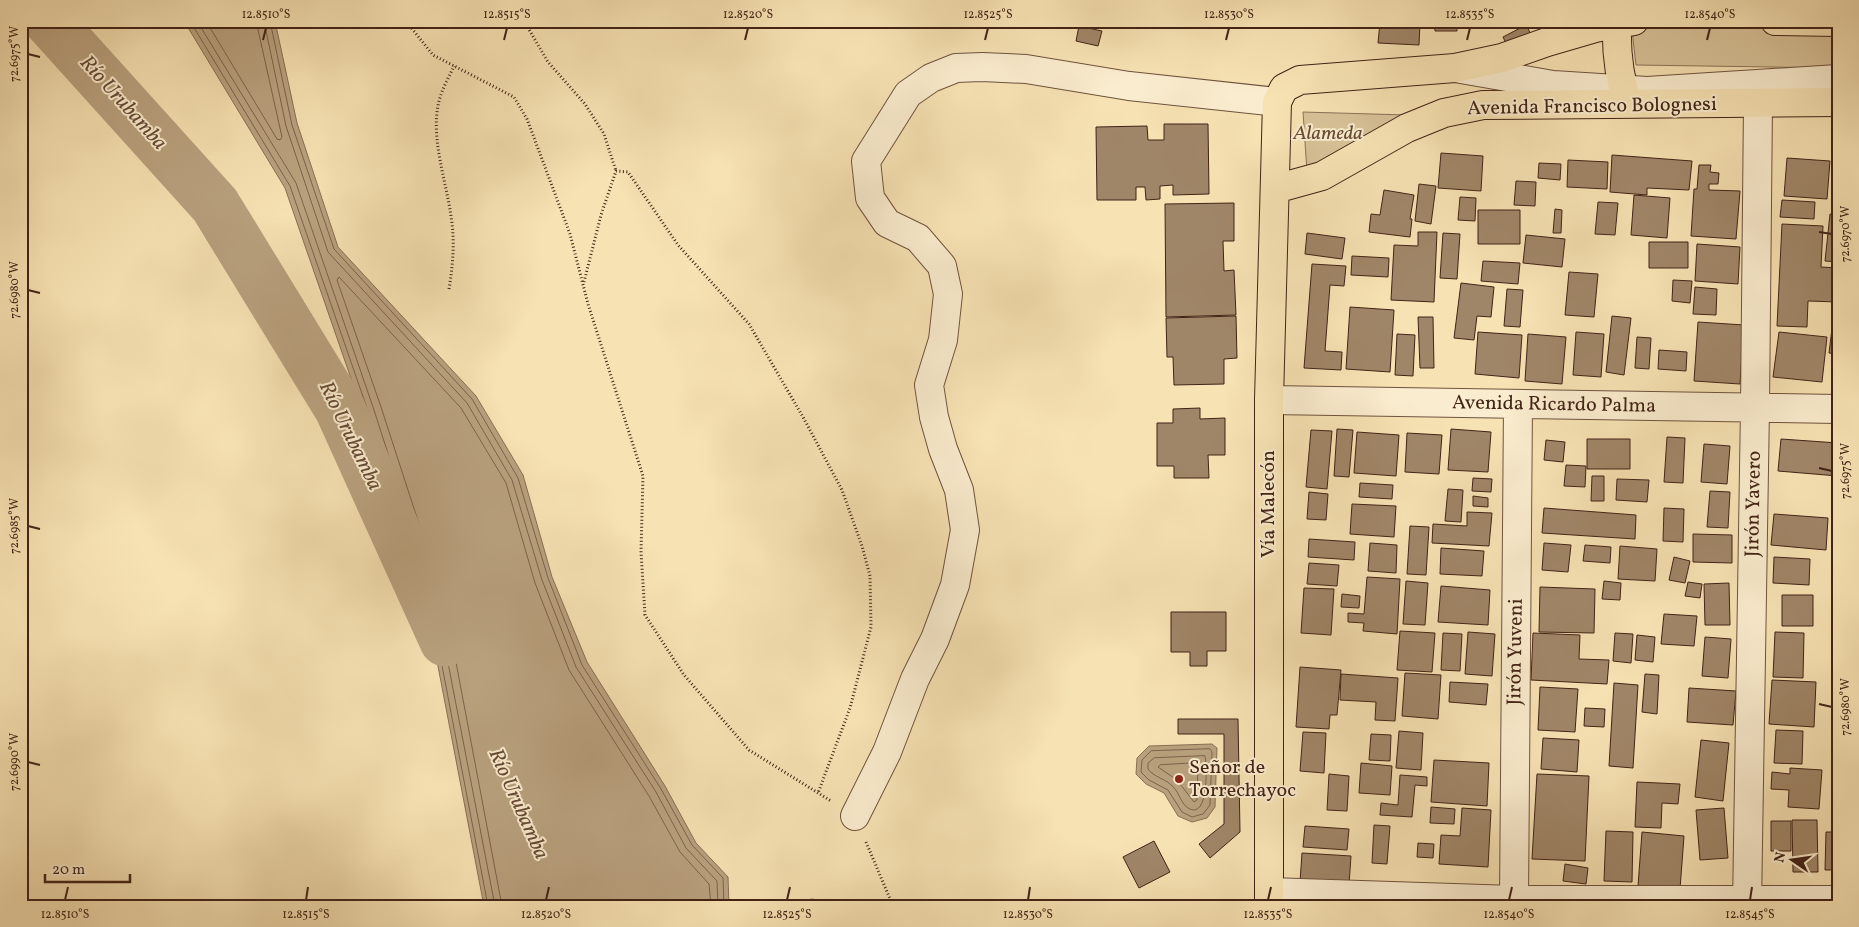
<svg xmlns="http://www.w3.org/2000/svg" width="1859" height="927" font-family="Vollkorn,serif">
	<rect width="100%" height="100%" fill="#f7e2b3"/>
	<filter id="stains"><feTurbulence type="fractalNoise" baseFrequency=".004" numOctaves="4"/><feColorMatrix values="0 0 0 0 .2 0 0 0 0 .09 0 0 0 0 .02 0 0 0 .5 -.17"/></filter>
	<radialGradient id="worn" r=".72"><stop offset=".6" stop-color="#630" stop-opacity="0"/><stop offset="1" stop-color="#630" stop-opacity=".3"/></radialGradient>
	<path fill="#d8c298" stroke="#8d7257" d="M1631,21L1838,24V68L1636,65Z
		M1303,112L1407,115L1307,172Z"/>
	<path fill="#b9a17e" stroke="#896f54" d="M184,21H275L297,123L338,247L476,396L523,475L552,577L587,662L665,786L696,843L728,877L729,906H484L427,609L363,413L285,188Z
		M1212,744L1217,748L1215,807L1207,818L1192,822L1178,816L1164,793L1146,784L1136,774L1137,758L1149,746Z
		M811,899L828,901L841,906H792Z"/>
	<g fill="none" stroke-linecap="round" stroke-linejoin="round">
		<path stroke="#7e624a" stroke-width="1" d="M190,21L290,186L368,411L431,608L488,906
			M197,21L296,183L374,410L437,606L495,906
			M206,21L277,139L280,140L282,137L256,21
			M264,21L286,126L328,252L467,403L512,480L542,580L576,667L656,792L686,848L717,881L718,906
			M270,21L292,125L334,249L472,399L518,478L548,578L582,665L661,789L692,845L723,878L724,906
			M1210,749L1212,752L1210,805L1203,814L1192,817L1182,812L1168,790L1149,780L1141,772L1142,760L1151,751Z
			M1205,756C1207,765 1209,821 1188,808C1180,803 1179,790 1170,784C1163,778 1154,777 1148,769V763L1154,758Z
			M1196,763L1198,765L1197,800L1194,802L1177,780L1158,767L1160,765Z
			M502,906L445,604L381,407L337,280L339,277L461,408L506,483L535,583L569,670L649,796L680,852L709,884L711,906"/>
		<path stroke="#b9a17e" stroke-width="51" d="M49,21L215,205L340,409L445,641"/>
	</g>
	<path fill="#a08668" stroke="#422316" d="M1434,21H1457V31H1435Z
		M1540,21H1578V23L1558,22V34L1539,33Z
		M1380,22L1420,24L1419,45L1378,43Z
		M1526,25L1535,42L1511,54L1503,37Z
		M1079,26L1102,31L1098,46L1076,41Z
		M1164,124H1208L1209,194L1173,195V185L1160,186V199L1146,200L1145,187H1136V200H1097L1096,127L1147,126L1148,140H1164Z
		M1441,153L1483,156L1481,191L1438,188Z
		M1612,155L1692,161L1689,190L1647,188V195L1610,192Z
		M1787,158L1830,161L1827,199L1784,196Z
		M1568,160L1608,162L1607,189L1567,187Z
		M1539,163L1561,164L1560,180L1538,178Z
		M1699,165H1711L1710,172L1719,173L1718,184H1709V190L1740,191L1736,239L1691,236L1694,189H1697Z
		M1516,181L1536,182L1535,206L1514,205Z
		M1419,184L1436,186L1431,224L1415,221Z
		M1384,190L1414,195L1410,219H1412L1410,237L1369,232L1371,214L1380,215Z
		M1634,195L1670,198L1667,238L1631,235Z
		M1460,197L1476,198L1475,221L1458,220Z
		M1782,200L1815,202L1814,219L1780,217Z
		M1598,202L1618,203L1615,235L1595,234Z
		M1234,203V241H1223L1224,271L1234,270L1236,315L1166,317L1165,204Z
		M1555,209L1562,210L1561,233H1553Z
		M1478,210H1520V244H1478Z
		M1830,214L1838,215V262L1825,261Z
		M1782,224L1823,226L1821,267L1838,268V302L1808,301L1807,327L1777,326Z
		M1418,232H1437L1434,302L1391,300L1394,245L1418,246Z
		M1307,233L1345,238L1342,259L1305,254Z
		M1443,233L1460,234L1457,279L1440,278Z
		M1526,235L1565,239L1562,267L1523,263Z
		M1649,242H1688V268H1649Z
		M1697,244L1740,247L1738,284L1695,281Z
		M1352,256L1389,258L1388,277L1351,275Z
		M1483,261L1520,263L1518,284L1481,281Z
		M1312,264L1346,266L1344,286L1330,285L1325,351L1342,352L1341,370L1304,368Z
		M1569,272L1598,274L1594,317L1565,315Z
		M1673,280L1692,281L1690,303L1672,301Z
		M1461,283L1494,287L1491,317L1477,316L1474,340L1454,338Z
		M1695,287L1717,289L1716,315L1693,314Z
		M1507,289L1523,290L1520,327L1504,326Z
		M1835,304L1838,305V354L1829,353Z
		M1350,307L1394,310L1390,372L1346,369Z
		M1236,316L1237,358L1224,359V384L1174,385L1173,357H1167L1166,318Z
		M1612,316L1631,318L1624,375L1606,372Z
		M1418,317H1433L1434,368H1420Z
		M1698,322L1744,325L1740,384L1694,381Z
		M1478,332L1522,335L1519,378L1475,374Z
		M1576,332L1604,334L1601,377L1573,375Z
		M1779,332L1827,337L1822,382L1773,377Z
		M1397,334L1415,335L1413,376L1395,375Z
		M1528,334L1566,337L1562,384L1525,381Z
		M1637,337L1651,338L1649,369L1635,368Z
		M1659,350L1687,352L1686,371L1658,369Z
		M1200,408V419L1225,418V455H1208L1209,478H1174V466H1157V423H1173V409Z
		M1337,429L1353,430L1349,477L1334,476Z
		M1451,429L1491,432L1488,472L1448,470Z
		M1311,430L1332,431L1327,489L1306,487Z
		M1357,432L1399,435L1396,476L1354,473Z
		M1407,433L1442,435L1439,474L1405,472Z
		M1667,437L1685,438L1683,483L1664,482Z
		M1587,439H1630V469H1587Z
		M1781,439L1838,443V476L1778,471Z
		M1546,440L1565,442L1563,462L1544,460Z
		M1704,444L1730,446L1727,484L1701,482Z
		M1566,465L1586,466L1585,487L1564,486Z
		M1592,476H1604V501H1591Z
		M1473,478L1492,479L1491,492L1472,491Z
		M1617,479L1649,480L1647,502L1616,500Z
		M1360,483L1393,485L1392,499L1359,497Z
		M1448,489L1463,490L1461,522L1445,521Z
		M1710,491L1730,492L1728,528L1707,527Z
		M1309,492L1328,494L1326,520L1307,519Z
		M1473,496L1488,498V507L1473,506Z
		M1352,504L1396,506L1394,537L1350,534Z
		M1544,508L1636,515L1635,539L1542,533Z
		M1664,508L1684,509L1683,542L1663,541Z
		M1467,512L1492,513L1489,546L1432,543L1433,524L1467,526Z
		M1774,514L1828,518L1826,550L1771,545Z
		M1837,516H1838V538L1835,537Z
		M1410,526L1429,527L1426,575L1407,574Z
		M1693,534L1732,535V563L1693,562Z
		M1309,539L1355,542L1354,560L1308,557Z
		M1370,543L1397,545L1396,573L1368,571Z
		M1544,543L1571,545L1568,572L1542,570Z
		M1585,545L1611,547L1610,563L1583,561Z
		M1620,546L1657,549L1655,581L1618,579Z
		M1441,548L1484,551L1482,576L1440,574Z
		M1674,557L1690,561L1685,583L1669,580Z
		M1774,557L1810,559L1809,585L1773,583Z
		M1309,563L1339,565L1337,586L1307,584Z
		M1367,577L1400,579L1397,634L1363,631L1364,623L1348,622V613L1364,614Z
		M1406,581L1428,583L1425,625L1403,624Z
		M1604,581L1621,583L1620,600L1602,599Z
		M1688,582L1702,584L1700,598L1685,596Z
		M1729,583L1730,625H1705L1704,584Z
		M1441,586L1490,590L1488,625L1438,622Z
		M1540,587L1595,589L1594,633L1539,632Z
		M1304,588L1334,589L1331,635L1301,633Z
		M1342,594L1360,596L1359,608L1341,607Z
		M1782,595H1813V626H1782Z
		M1171,612H1226V651H1207V666H1190V652H1171Z
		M1664,614L1697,616L1694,646L1661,644Z
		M1400,631L1435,633L1432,672L1397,670Z
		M1468,632L1495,634L1492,676L1465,674Z
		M1775,632L1804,633L1803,678L1773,677Z
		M1443,633L1462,634L1460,671L1441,670Z
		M1533,633L1580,635L1579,659L1609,660L1607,684L1531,680Z
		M1615,633L1633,634L1631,663L1613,661Z
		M1637,635L1655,637L1653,662L1635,660Z
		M1705,637L1731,639L1728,678L1702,676Z
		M1300,667L1341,670L1337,715H1330L1329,729L1296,727Z
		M1405,673L1441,675L1438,719L1402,716Z
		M1341,674L1398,678L1395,721L1375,720L1376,702L1340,700Z
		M1645,674L1659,675L1657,714L1642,712Z
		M1772,680L1816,682L1814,727L1769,724Z
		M1450,682L1488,684L1486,705L1449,702Z
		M1614,683L1638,685L1633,768L1609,766Z
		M1540,687L1578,689L1575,732L1538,730Z
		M1689,688L1736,691L1733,725L1687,722Z
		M1585,708L1605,709L1604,727L1584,726Z
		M1178,719H1238L1240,832L1210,858L1199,844L1224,824V734H1178Z
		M1776,730L1803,731L1802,764L1774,763Z
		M1399,731L1423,733L1421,770L1396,768Z
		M1303,732L1326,733L1324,773L1300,771Z
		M1371,734L1391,735L1390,761L1369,760Z
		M1543,738L1579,740L1577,772L1541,769Z
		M1701,740L1729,743L1723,801L1695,797Z
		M1434,760L1489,763L1487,806L1431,802Z
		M1361,763L1392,766L1390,795L1359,793Z
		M1790,768L1822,770L1819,809L1788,807L1789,790L1771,789L1772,772L1790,774Z
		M1329,774L1349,776L1347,811L1327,810Z
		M1537,774L1589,776L1585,861L1532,859Z
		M1400,775L1427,777V786L1415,785L1412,817L1380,815L1381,803L1398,805Z
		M1637,782L1680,784L1678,804L1662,803L1661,828L1635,827Z
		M1431,807L1455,809L1454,824L1430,823Z
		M1462,808L1491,810L1488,867L1439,864L1441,835L1460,836Z
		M1724,808L1728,858L1700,860L1696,810Z
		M1792,820H1817L1818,872H1793Z
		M1771,821H1791V851H1771Z
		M1374,825L1390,826L1387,864L1372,863Z
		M1305,826L1349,829L1347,850L1303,847Z
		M1606,831L1633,832L1632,882L1604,881Z
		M1642,832L1684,836L1680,889L1638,886Z
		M1826,832H1838V870H1825Z
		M1154,841L1170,872L1139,888L1123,857Z
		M1418,843L1434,844L1433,858L1417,857Z
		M1302,853L1351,856L1349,885L1300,882Z
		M1565,864L1588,868L1586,884L1563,881Z"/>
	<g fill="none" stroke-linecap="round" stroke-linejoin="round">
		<g stroke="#6f533d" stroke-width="30">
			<path id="street" d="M1455,68L1553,85L1647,91L1838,79
				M1269,400L1838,409
				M855,816L887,752L915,679L935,639L955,585L965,530L959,490L943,449L934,417L929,385L943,340L948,294L942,266L918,238L887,223L870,198L866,161L908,94L931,78L956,68L982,67L1026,69L1129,86L1277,102
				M1269,892L1514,900H1838
				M1514,900L1518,405
				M1747,906L1755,407L1758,103"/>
		</g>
		<g stroke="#422316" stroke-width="30">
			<path id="primary" d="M1775,21L1838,22
				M1617,24C1616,52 1619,78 1628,104
				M1275,189L1322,176L1407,128L1444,113L1483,105L1838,102
				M1269,906V400L1277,102L1284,88L1300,80L1455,68L1502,58L1547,42L1595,28L1634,21"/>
		</g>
		<path stroke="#422316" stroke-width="3" stroke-dasharray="1 2.5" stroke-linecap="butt" d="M400,21L409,25L433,55L514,97L527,119L570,234L588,304L643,476L641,552L645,615L684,675L749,750L831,801
			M524,21L548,62L585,104L604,134L616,171
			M328,27L340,21
			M584,282L601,215L616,171L628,172L678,245L749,324L803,417L842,490L862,546L870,576L871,627L850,708L818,793
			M449,289C453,264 455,241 451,216C446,180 430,137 439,101C442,89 449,77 454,66
			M866,842L893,906"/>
		<use href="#street" stroke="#faecce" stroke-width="28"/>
		<use href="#primary" stroke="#f7e2b3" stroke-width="28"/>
	</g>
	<path fill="none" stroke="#422316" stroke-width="2" d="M263,40L266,28M504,40L507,28M745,40L748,28M985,40L988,28M1226,40L1229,28M1467,40L1470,28M1707,40L1710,28M28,54L40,57M1819,232L1832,234M28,290L40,293M1819,468L1832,471M28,526L40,529M1819,704L1832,707M28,762L40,765M65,900L68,887M306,900L308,887M546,900L549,887M787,900L790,887M1028,900L1030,887M1268,900L1271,887M1509,900L1512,887M1750,900L1752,887"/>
	<circle fill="#8f2418" stroke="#faecce" stroke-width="2" cx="1179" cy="779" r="5"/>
	<g text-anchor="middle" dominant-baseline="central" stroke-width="4" stroke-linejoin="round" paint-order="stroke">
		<g font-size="20" fill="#422316" stroke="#faecce">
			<text transform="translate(1592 107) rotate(-1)">Avenida Francisco Bolognesi</text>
			<text transform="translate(1554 405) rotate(1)">Avenida Ricardo Palma</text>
			<text transform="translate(1269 504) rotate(-90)">Vía Malecón</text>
			<text transform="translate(1754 504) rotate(-89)">Jirón Yavero</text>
			<text transform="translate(1516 652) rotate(-89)">Jirón Yuveni</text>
		</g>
		<g font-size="20" font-style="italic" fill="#684b36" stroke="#faecce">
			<text x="1328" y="134">Alameda</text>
		</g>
		<g font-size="20" fill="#422316" stroke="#faecce" text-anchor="start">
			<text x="1189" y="768">Señor de<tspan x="1189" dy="23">Torrechayoc</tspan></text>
		</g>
		<g font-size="21" font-style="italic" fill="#664935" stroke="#faecce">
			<text transform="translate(123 103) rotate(48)">Río Urubamba</text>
			<text transform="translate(350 436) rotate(64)">Río Urubamba</text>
			<text transform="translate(518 804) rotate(66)">Río Urubamba</text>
		</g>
	</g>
	<rect width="1859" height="927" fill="none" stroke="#f7e2b3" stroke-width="55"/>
	<g transform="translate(1792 860) rotate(283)" stroke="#faecce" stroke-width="4" paint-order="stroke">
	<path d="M0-4L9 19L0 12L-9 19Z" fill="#422316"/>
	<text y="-8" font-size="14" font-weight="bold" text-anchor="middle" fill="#422316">N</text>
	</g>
	<path d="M45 874v8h85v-8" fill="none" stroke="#422316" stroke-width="2.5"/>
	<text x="52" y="874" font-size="15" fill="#422316" stroke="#faecce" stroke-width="4" paint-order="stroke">20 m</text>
	<rect x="28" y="28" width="1804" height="872" fill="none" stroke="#422316" stroke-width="2"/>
	<g font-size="12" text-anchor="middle" fill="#422316">
		<text x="266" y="18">12.8510°S</text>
		<text x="507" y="18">12.8515°S</text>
		<text x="748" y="18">12.8520°S</text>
		<text x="988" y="18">12.8525°S</text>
		<text x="1229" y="18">12.8530°S</text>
		<text x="1470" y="18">12.8535°S</text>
		<text x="1710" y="18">12.8540°S</text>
		<text transform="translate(14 54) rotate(-90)" y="4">72.6975°W</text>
		<text transform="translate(1845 234) rotate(-90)" y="4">72.6970°W</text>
		<text transform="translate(14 290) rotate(-90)" y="4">72.6980°W</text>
		<text transform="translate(1845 471) rotate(-90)" y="4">72.6975°W</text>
		<text transform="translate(14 526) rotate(-90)" y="4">72.6985°W</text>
		<text transform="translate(1845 707) rotate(-90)" y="4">72.6980°W</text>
		<text transform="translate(14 762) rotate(-90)" y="4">72.6990°W</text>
		<text x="65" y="918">12.8510°S</text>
		<text x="306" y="918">12.8515°S</text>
		<text x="546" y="918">12.8520°S</text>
		<text x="787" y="918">12.8525°S</text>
		<text x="1028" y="918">12.8530°S</text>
		<text x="1268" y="918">12.8535°S</text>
		<text x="1509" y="918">12.8540°S</text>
		<text x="1750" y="918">12.8545°S</text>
	</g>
	<rect width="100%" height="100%" filter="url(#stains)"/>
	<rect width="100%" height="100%" fill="url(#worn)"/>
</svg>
